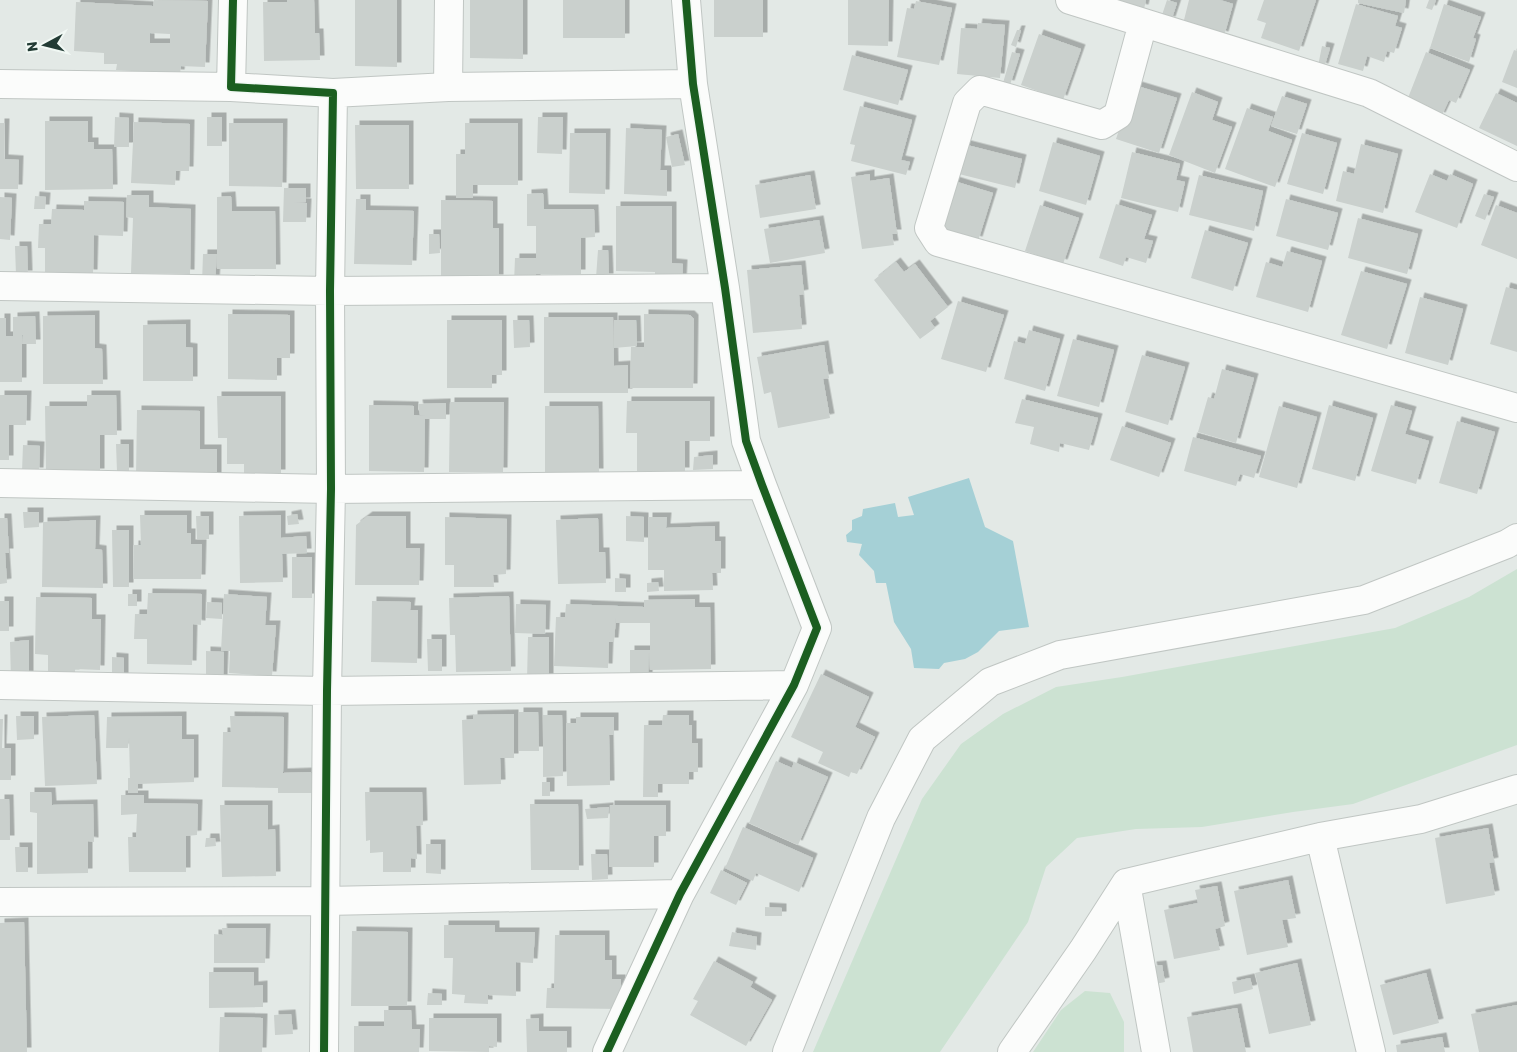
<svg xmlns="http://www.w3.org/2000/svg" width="1517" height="1052" font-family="Rubik,sans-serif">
	<defs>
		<filter id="shadow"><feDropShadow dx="4.5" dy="-4.5" stdDeviation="0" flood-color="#0004"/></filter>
	</defs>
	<rect width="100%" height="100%" fill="#e3e9e6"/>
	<path fill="#cce2d2" d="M1517,569V745L1353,804L1293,812L1202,827L1136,829L1077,838L1046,867L1028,922L940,1052H813L922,799L961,744L1003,714L1056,687L1122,677L1395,628L1469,597Z
		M1085,991L1110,993L1124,1022V1052H1033L1061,1010Z"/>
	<path fill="#a5d0d6" d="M969,478L985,527L1013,541L1029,627L999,631L978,652L965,659L944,663L939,669L914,668L911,649L894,622L886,583H876L874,571L859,555L862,544L847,542L846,535L852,530V520L862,516L863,509L895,503L898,517L914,515L908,497Z"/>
	<path fill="#cad0cd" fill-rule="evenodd" filter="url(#shadow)" d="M154,0L208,1L205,67L181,66L180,74L116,70L117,64H104V53L74,51L76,2L153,6ZM150,33L170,34V43H150Z
		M287,0H314L315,33H319L320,60L264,61L263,2H287Z
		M355,0H397V67L355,66Z
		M470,0H523V59L470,58Z
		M563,0H625V38H563Z
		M714,0H763V37H714Z
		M848,0H889L888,46L848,45Z
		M1101,0H1146L1144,9Z
		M1167,0L1177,3L1171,21L1161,18Z
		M1189,0H1220L1233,4L1224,36L1183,24Z
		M1264,0H1316L1299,51L1261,38L1266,23L1257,20Z
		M1358,0H1406L1404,13L1358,3Z
		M1429,0H1436L1432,10L1426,8Z
		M916,1L952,8L939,65L897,57L907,8L914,9Z
		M1356,4L1398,16L1395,26L1402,28L1394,53L1387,51L1384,62L1367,56L1363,71L1338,64Z
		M1444,4L1481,17L1473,38L1476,39L1469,62L1430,48Z
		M978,23L1005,25L1000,78L957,74L961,28L977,29Z
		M1017,30H1021L1016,47L1011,45Z
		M1039,34L1081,49L1063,100L1021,85Z
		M1322,46L1330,48L1324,68L1318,66Z
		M1514,50L1517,51V88L1502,82Z
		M1012,52L1020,54L1010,85L1003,83Z
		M1426,52L1470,70L1456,103L1449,100L1441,117L1406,103Z
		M852,55L908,70L898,105L843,90Z
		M1134,85L1177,98L1159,153L1116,139Z
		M1192,92L1218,102L1212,120L1232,127L1215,173L1169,155Z
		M1496,93L1517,103V146L1479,128Z
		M1282,96L1307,104L1297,134L1271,126Z
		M860,106L912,120L901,160L910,162L906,175L851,161L855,145L850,144Z
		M1247,108L1273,117L1268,131L1292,140L1275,187L1225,169Z
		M115,117L129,118V147H114Z
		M207,117H222V146H207Z
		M538,117H563L562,154L537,153Z
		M45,121H88V142H94V149H112L113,189L45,190Z
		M134,122L190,124L189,171H176L175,185L131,183Z
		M0,123H5L4,159L19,160L18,189H0Z
		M229,123H283L282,187L229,186Z
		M465,123H518V185H473V198H456V154H465Z
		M355,125H409V189H356Z
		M626,128L662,130L660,170H667V196L624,194Z
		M570,133H606L605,194L569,193Z
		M1302,133L1337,143L1323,194L1287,184Z
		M678,134L685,165L672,167L666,137Z
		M1053,142L1100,156L1086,205L1039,191Z
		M963,144L1022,159L1015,188L955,173Z
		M1361,144L1398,154L1383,213L1336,201L1343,171L1354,174Z
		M1132,152L1180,164L1176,180L1185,182L1178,212L1121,198Z
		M870,174V181L889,178L897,234H892L894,245L862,249L851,177Z
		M1430,174L1447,181L1450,174L1473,184L1457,228L1415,212Z
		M810,175L816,209L760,218L755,185Z
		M1199,175L1263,191L1254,231L1189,215Z
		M954,181L993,193L978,241L939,229Z
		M284,188H306V202L294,203H307L306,222H283Z
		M543,193L544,209H594L595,237L581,238V274H536V283H514L515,258H536V226H527V194Z
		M1484,194L1494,197L1485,220L1475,216Z
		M127,195H149V207L191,209L190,274L131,273L133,218L126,217Z
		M35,196L46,197L45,209H34Z
		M231,196L232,211H275L276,269H217V197Z
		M0,197L12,198L10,240L0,239Z
		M356,199H366V210L414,211L412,265L354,264Z
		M1286,199L1338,213L1328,250L1276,236Z
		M441,200L493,201V228H499V279L441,278Z
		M84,201L124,202L123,236L94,235L93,274L45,273V248H38L39,224H51L52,209L84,210Z
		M1116,204L1152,215L1144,239L1153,241L1146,263L1126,257L1123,266L1099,258Z
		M1040,205L1079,218L1063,264L1025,251Z
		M1496,205L1517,213V259L1481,245Z
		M616,206H672V263L683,264L682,284L655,283V272L616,271Z
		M1358,218L1418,234L1407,274L1348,258Z
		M819,220L825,253L770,263L764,229Z
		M1205,230L1248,243L1233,291L1191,278Z
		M429,234H439L440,253L429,254Z
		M15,246H27L28,275H16Z
		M598,250H608L609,278H596Z
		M1287,251L1322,261L1308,312L1256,297L1266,262L1282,267Z
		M203,254H217L215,283H202Z
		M896,262L904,272L915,264L948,307L930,321L935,328L920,339L874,280Z
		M801,265L804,294L799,295L802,329L753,333L747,270Z
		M1361,271L1407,284L1387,349L1341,335Z
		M1506,287L1517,290V352L1490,344Z
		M1420,297L1463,309L1448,365L1405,353Z
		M958,301L1004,315L986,372L941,359Z
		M228,314L290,315V358H277V380L228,379Z
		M644,314L690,315L694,319L693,388H630L631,347H644Z
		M95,315V348L102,349L103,384H43V316Z
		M35,316L36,344H22L23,335H22V382H0V318H6V336H13V317Z
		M544,317H613L614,366L628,365V393H544Z
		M447,320H502V375H492V388H447Z
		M513,320H529L530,347L514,348Z
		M614,320H636L637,346L614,348Z
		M186,324V347L193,348V381H143V325Z
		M1029,330L1060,339L1045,391L1004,379L1014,341L1025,344Z
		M1073,339L1114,350L1099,407L1057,396Z
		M824,345L829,378L823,379L830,418L778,428L771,392L764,394L757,357Z
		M1142,355L1185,367L1168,425L1125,412Z
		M1222,369L1254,378L1236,443L1198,432L1208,397L1214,399Z
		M0,395H27L26,425H9V460H0Z
		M87,395H116L117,435H100V473L46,474L45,406H87Z
		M217,396H281V474H244V464H227V438H218Z
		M1022,399L1098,418L1089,450L1060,443L1059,452L1030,444L1034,427L1015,423Z
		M627,401H710V441H685V472L637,471V433H626Z
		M450,402H504L503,472H449Z
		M446,403V419H425L424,472L369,471V405L414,406V415L425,416L420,415L418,404Z
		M1329,405L1373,418L1355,481L1312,469Z
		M1391,405L1412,411L1405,434L1429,441L1416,484L1371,471Z
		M545,406H598L599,473L545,472Z
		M1279,406L1317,417L1297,488L1259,477Z
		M137,410L200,411V449H217V478L136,477Z
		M1457,421L1495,432L1477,494L1439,483Z
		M1122,426L1171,443L1159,477L1110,460Z
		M1193,437L1261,456L1254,478L1240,474L1236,486L1184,471Z
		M116,444H129V472H117Z
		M23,445L40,446L39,472H22Z
		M713,455V469L693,470L694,457Z
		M23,512H39V527L24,528Z
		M297,514L299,524L288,525L287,516Z
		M140,515H187V533H191V544H202L201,579H133L134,545H141Z
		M281,515V538L306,536L307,553L282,554L283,582L240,583L239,516Z
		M196,516H209V539H197Z
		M368,516H406V548H420L419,585H355L356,525Z
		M626,516L644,517V542L626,541Z
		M445,517L507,519L506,574L493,575L494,587H454V565H445Z
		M648,517H667L666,528L715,526V541H721V573H712L713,590L664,591V570H648Z
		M0,518H7L9,553H5L7,583L0,584Z
		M598,518L599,552H605L606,583L558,584L556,520Z
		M96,520L95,549L102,550L103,588L42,587L43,522Z
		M112,530H129V587H113Z
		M292,557H312V598H292Z
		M615,578L626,579V592H615Z
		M658,582L659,591L647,592V583Z
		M148,593L202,594L201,625L193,624L192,665L147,664V639H134L135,614H147Z
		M128,594H137V606H128Z
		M224,594L267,597L265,625H276L272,676L229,673L230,651H221Z
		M509,596L511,671L456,672L455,635H450L449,598Z
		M36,597L92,598V619H101L100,670L75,669V674L48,673V655L35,654Z
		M695,599V607H710L711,669L650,670L649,652L648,678L630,679V650H650V623H616V617L614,642H609L608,668L554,666L556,617H565L566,604L644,607V600Z
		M0,601H9V631H0Z
		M372,601L411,602L410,610H418L417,663L371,662Z
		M207,602L222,603V619L206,618Z
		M516,604L546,605L545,634L515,633Z
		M528,637H549V681L527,680Z
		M427,639H442V671H428Z
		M29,640V681L11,682L10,642Z
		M206,651L224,652L223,680L206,679Z
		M112,657L124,658V678H112Z
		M821,674L869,697L855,727L875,737L857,774L851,772L849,777L818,763L823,752L791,737Z
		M519,712H538L539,751H519Z
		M514,714V758H500L501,784L464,785L462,720L473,719V715Z
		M94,715L97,784L45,786L42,717Z
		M543,715H562L563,776L543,777Z
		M663,715H689V725H692V743H698V772H689V784H658V797H643L644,725H662Z
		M16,716H34V739L17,740Z
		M182,716V739H194V782L138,784V793H128V778H130L129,738L128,748H106L107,717Z
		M230,716L284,717L283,773L311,772L312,793H278V788L222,787L223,732H231Z
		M576,717H614V735H609L610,785L567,786L566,723H576Z
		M0,719H3L2,748H11V780H0Z
		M776,761L792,768L794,762L828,777L798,845L749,823Z
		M542,782H550V796H542Z
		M30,792H51L52,805L93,804L94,842L88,841V873L37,874V813L30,812Z
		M365,792H422L423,825L416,826L417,859L411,858V872H383V852L370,853V840L366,841Z
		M121,795H144V803L198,804L197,835L186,836V872H129L128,837H136L137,814L121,815Z
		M0,799H9L10,840H0Z
		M530,804H578L579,870H531Z
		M220,805H268V830L275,829L276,876L222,877Z
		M610,805H666V836H654V867H609Z
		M609,807L608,818L587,819L585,809Z
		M743,827L813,858L799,892L756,873L753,881L725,868Z
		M1488,828L1494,862L1489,863L1495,895L1446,904L1435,838Z
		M206,838H215L216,846L205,847Z
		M426,844H441V874L426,873Z
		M15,847H28V872H16Z
		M591,854H607L608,879L592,880Z
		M721,870L747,883L736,905L710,893Z
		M1288,880L1296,918L1282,920L1288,947L1247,955L1234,891Z
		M1217,886L1225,926L1215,929L1220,950L1174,959L1164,910L1198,903L1195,890Z
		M765,907L782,908V916H765Z
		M24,922L27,1052H0V923Z
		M444,925H495V932H535L533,963L516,962V996L488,995V1004L464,1003L465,995L452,994L453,958H444Z
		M222,928H266L265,963H214V934L223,935Z
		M352,931L408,932L407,1006H351Z
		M732,932L757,937L756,950L729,946Z
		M555,935H605V960H612V979H621V1009L546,1008L547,988H554Z
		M714,961L753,982L750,987L772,1000L746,1046L690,1015L698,1001L693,999Z
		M1297,963L1311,1025L1269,1034L1255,973Z
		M1162,965L1165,982L1155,984L1152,966Z
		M209,972H254V986L263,985V1007L209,1008Z
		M1426,973L1439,1023L1393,1035L1380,985Z
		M1250,978L1253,989L1234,994L1232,982Z
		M428,993L442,994V1005H427Z
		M1517,1005V1052H1479L1471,1014Z
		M1237,1008L1246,1052H1193L1187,1017Z
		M384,1010H411L412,1029H420L419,1052H354V1026H384Z
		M291,1014L293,1034L275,1035L274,1015Z
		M220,1017L263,1018L262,1052H219Z
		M429,1018H497V1047L489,1046V1052L429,1051Z
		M539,1018V1031H567V1052H527L526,1019Z
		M1442,1037L1445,1052H1397L1396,1045Z"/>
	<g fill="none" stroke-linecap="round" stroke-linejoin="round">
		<g stroke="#c0c6c3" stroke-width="30">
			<path id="minor" d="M233,0L231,87L333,93L330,291L331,489L327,691L324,1052
				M1070,0L1369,93L1517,167
				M1143,23L1118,115L1102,125L980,90L967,103L929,228L938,242L1517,408
				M0,84L231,87
				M448,87L449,0
				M333,93L448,87L693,84
				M0,286L330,291L725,288
				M0,483L331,489L762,485
				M0,685L327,691L794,685
				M1320,837L1371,1052
				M0,902L325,901L680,894
				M607,1052L680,894L794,685L817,628L762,485L746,441L725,288L693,84L686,0
				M787,1052L881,818L922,739L990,682L1060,655L1364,600L1507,544L1517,538
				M1012,1052L1083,950L1126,883
				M1156,1052L1126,883L1320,837L1421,819L1517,789"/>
		</g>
		<use href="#minor" stroke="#fbfcfb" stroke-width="28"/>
		<g stroke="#f1f8f4" stroke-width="11">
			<path id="cycleway" d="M233,0L231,87L333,93L330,291L331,489L327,691L324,1052
				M607,1052L680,894L794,685L817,628L762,485L746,441L725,288L693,84L686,0"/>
		</g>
		<use href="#cycleway" stroke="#1b5e20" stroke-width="8"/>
	</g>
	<g transform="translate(45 45) rotate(263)" stroke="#f1f8f4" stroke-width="4" paint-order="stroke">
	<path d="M0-4L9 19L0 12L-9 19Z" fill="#223b34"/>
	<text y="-8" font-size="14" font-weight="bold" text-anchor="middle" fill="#223b34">N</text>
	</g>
</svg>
